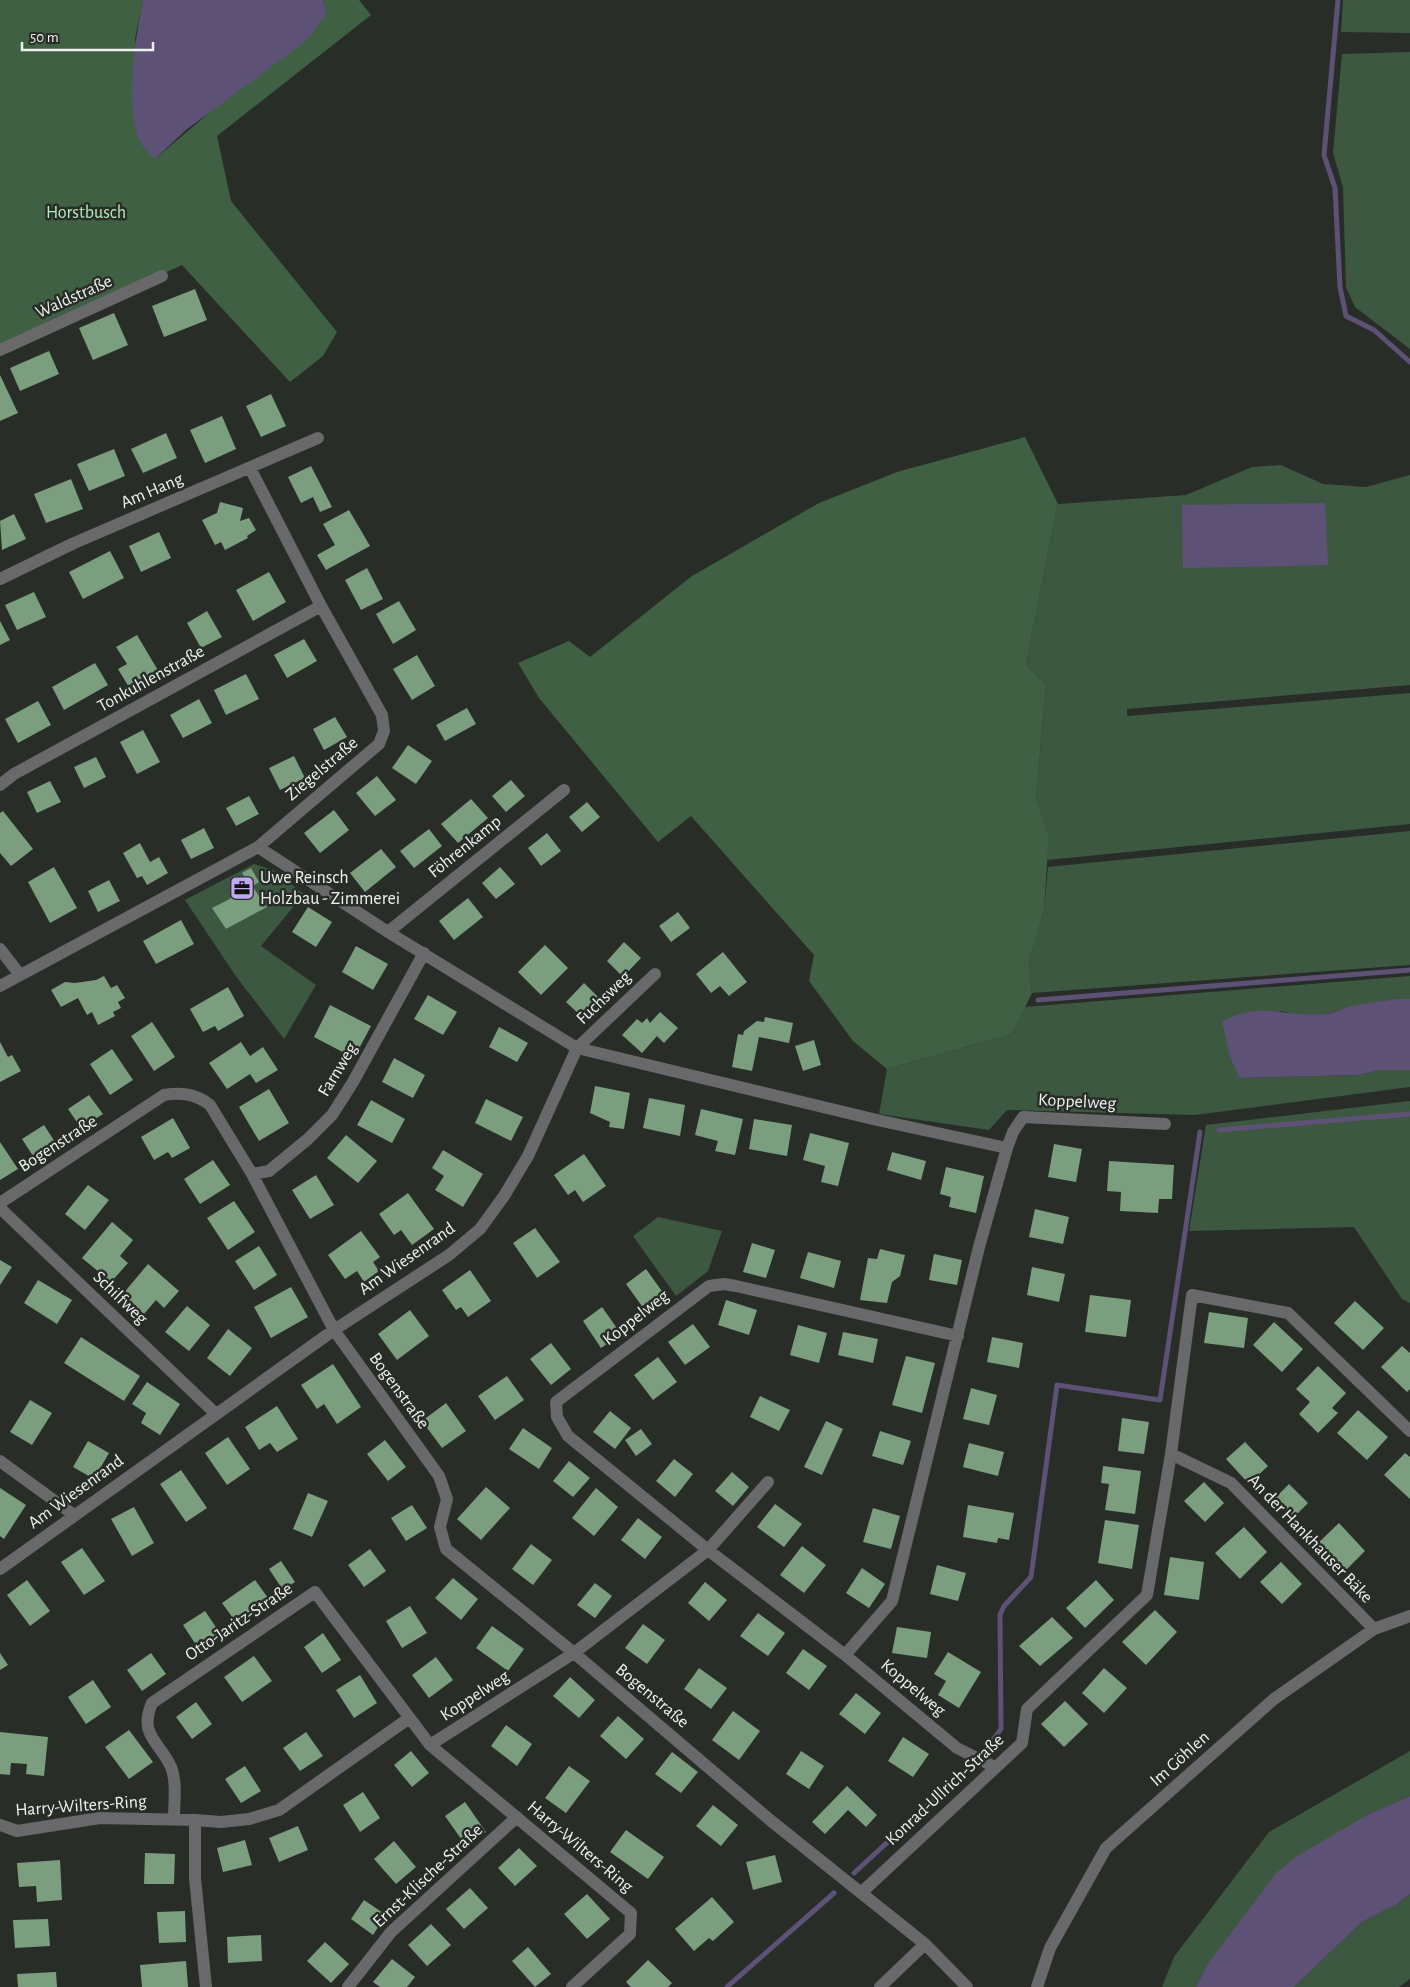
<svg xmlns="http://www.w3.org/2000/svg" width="1410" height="1987" font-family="'Alegreya Sans',sans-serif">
	<rect width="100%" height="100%" fill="#282d28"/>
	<path fill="#3d5841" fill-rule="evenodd" d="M1343,0H1410V33L1341,32Z
		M1410,52V349L1355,307L1346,287L1343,187L1333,153L1342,54Z
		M1281,465L1323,484L1366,487L1410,475V685L1127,709V716L1410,693V824L1047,860L1049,835L1036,799L1046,685L1026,664L1058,504L1186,495L1252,467Z
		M1410,831V965L1032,993L1029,962L1044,910L1048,867Z
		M254,864L273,870L304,894L261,946L316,985L284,1039L235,975L185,900ZM253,887L267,907L226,929L213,908Z
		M1410,976V999L1348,1007L1328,1014L1307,1016L1280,1011L1240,1078L1358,1075L1381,1070H1410V1087L1195,1115L1007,1110L989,1130L879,1114L887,1069L1012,1034L1025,1007Z
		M1410,1101V1303L1402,1299L1354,1227L1189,1231L1206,1125Z
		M658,1217L722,1231L708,1271L676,1296L633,1236Z
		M1410,1751V1796L1369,1814L1207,1965L1196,1987H1162L1174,1957L1269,1832Z
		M1410,1894V1979L1399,1987H1294L1362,1922L1397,1904Z"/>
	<path fill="#406044" d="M0,0H143L135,39L156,158L327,13L323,0H359L371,15L217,136L231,201L337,332L323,356L290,382L182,265L0,348Z
		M1025,437L1058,504L1026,664L1046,685L1036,799L1049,835L1044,910L1029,962L1032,993L1012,1034L887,1069L853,1041L809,981L814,955L691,816L658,842L539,698L518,663L569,641L590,657L692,576L819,503L897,472Z"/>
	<path fill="#5e5176" d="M143,0H323L327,13L307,40L186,130L156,158C152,155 146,152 144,148C122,118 136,35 143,0Z
		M1325,503L1328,565L1183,568L1182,505Z
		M1397,999H1410V1070H1381L1358,1075L1240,1078L1230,1057L1222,1022C1261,1000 1286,1018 1325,1014C1333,1014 1340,1009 1347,1007C1363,1003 1381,1002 1397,999Z
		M1410,1796V1894L1397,1904L1362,1922L1294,1987H1196L1207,1965L1277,1872L1299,1855L1369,1814Z"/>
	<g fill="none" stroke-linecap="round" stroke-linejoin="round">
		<path stroke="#5e5176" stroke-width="5" d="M1338,0L1324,155L1335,188L1340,287L1346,316L1374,330L1410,362
			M1038,1000L1410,970
			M1219,1130L1410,1114
			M987,1748L1001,1729L1000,1615L1004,1606L1031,1577L1057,1385L1160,1400L1200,1132
			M854,1873L965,1771
			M727,1987L834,1893"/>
	</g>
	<path fill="#7b9e7f" d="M195,289L207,320L164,337L152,306Z
		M114,313L128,345L93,360L79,328Z
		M49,351L59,374L20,391L10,368Z
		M0,375L18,413L0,421Z
		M271,394L286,426L261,437L246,406Z
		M222,416L236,449L205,463L190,430Z
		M166,433L177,458L143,473L131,449Z
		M114,449L125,476L89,491L77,464Z
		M311,466L332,507L320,512L313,497L301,503L288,477Z
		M71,479L83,509L46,523L34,494Z
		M220,502L243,508L240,521L249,518L256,530L247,536L248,538L225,550L221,542L215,545L202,520L217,513Z
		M349,510L370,546L326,570L317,555L335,545L323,524Z
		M14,514L26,539L2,550L0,521Z
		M159,532L171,558L141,572L129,546Z
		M110,551L124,578L83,599L69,572Z
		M367,568L383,599L361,610L345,580Z
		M269,572L286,602L253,621L236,590Z
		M34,592L46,617L17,630L5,605Z
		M399,601L416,630L393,644L376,614Z
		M207,611L222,637L201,648L187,623Z
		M0,621L10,640L0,645Z
		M137,635L159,672L130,689L118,669L127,664L116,647Z
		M304,639L317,661L287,678L274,655Z
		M417,655L435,686L412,700L393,669Z
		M95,663L108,685L64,710L52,687Z
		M246,674L259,699L226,715L214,690Z
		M199,699L212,723L183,738L170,715Z
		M38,701L51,725L18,743L5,719Z
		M467,708L476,724L445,741L436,725Z
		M335,717L347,737L324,750L313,729Z
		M143,730L160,762L137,774L120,742Z
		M408,745L432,761L416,784L392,768Z
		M294,756L305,778L280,790L269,768Z
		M96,757L106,777L84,788L74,767Z
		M377,776L396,800L375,816L356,793Z
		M511,780L525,796L506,812L492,796Z
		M50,781L61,802L37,813L27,792Z
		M249,796L259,814L236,826L226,808Z
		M471,799L488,818L458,843L441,824Z
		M587,802L600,817L582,832L569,817Z
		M334,810L349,830L320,853L304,833Z
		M3,811L33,849L11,866L0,853V813Z
		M204,828L214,848L191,859L181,840Z
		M429,829L442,846L414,868L400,851Z
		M547,833L561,851L541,866L528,848Z
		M140,843L150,862L159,857L168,873L147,885L142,876L137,878L123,853Z
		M381,849L396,867L365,892L350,873Z
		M54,867L77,908L50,923L28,882Z
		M500,867L515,884L496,899L482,883Z
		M251,868L259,882L251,887L242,873Z
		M109,880L120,901L98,912L88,891Z
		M253,887L267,907L226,929L212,908Z
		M468,898L483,917L454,940L439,921Z
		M308,907L332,922L316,947L292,932Z
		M678,912L690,928L671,942L659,926Z
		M181,920L194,944L156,964L143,941Z
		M624,942L641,958L623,977L607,961Z
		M545,945L568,968L541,995L518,972Z
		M356,946L388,964L373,990L342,972Z
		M723,952L747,982L729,996L720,986L711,993L696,974Z
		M104,976L111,988L117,985L125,998L118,1002L121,1008L113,1012L115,1016L98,1025L92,1012L87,1015L78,998L61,1007L51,990L65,982L75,983L96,980Z
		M584,983L600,999L582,1017L566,1002Z
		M228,987L244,1016L218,1031L215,1026L203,1032L190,1009Z
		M428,995L457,1012L443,1035L414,1019Z
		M330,1005L371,1026L354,1058L314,1037Z
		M660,1012L678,1028L664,1043L657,1036L642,1053L622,1035L637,1019L642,1023L647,1018L650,1023Z
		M765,1017L793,1023L789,1043L759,1037L752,1071L732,1067L738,1034L743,1035L744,1031L757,1021L764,1022Z
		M152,1022L175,1057L154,1071L131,1036Z
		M499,1027L528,1043L517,1062L489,1047Z
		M814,1040L821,1065L803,1071L795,1046Z
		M0,1042L8,1057L12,1055L21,1071L0,1082Z
		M241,1042L250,1056L263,1047L278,1070L256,1083L250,1074L227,1089L209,1063Z
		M112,1049L133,1080L110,1095L90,1064Z
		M394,1058L425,1075L413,1098L382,1082Z
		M595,1086L630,1093L624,1129L609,1127L610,1122L590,1113Z
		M269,1089L289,1123L259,1141L239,1107Z
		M89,1095L103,1114L81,1128L68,1109Z
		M649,1098L685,1105L680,1136L643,1128Z
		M486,1099L523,1117L511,1141L475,1123Z
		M371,1100L405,1119L392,1143L357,1125Z
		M701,1109L743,1119L735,1155L715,1151L718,1141L695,1135Z
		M173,1118L190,1148L172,1158L168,1152L154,1160L141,1137Z
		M754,1119L792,1125L787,1156L749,1149Z
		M44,1125L57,1145L35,1159L22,1139Z
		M810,1133L849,1143L838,1186L821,1182L825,1166L803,1160Z
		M346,1135L377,1161L358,1183L327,1158Z
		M0,1142L18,1169L0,1180Z
		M1054,1144L1082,1149L1076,1182L1048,1177Z
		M443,1150L483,1174L463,1207L435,1190L444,1176L432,1168Z
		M892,1152L926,1161L921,1180L887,1170Z
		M584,1154L606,1186L583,1202L575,1190L568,1195L554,1175Z
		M213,1160L230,1185L200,1204L184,1179Z
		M1109,1161L1174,1165L1172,1199H1159L1158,1213L1120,1211L1121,1192L1107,1191Z
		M946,1167L984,1176L976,1213L949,1207L951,1197L940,1194Z
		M316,1175L334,1205L310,1219L292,1190Z
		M88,1185L109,1200L85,1230L65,1214Z
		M408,1193L434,1229L412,1245L401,1230L394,1235L379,1214Z
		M234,1201L255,1232L228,1250L207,1218Z
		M1035,1209L1069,1217L1063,1244L1029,1237Z
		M112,1222L133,1240L120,1256L128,1263L111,1282L82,1258Z
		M535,1228L560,1262L537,1278L513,1243Z
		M361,1231L380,1257L373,1262L379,1271L364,1282L357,1271L345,1279L328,1255Z
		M752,1243L775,1250L766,1278L743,1272Z
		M259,1246L277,1275L254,1290L235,1261Z
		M880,1249L905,1255L900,1276L892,1282L887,1303L860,1300L868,1258L877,1259Z
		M808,1252L841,1261L834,1288L800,1278Z
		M934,1254L962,1260L957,1285L929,1280Z
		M0,1260L12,1267L0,1285Z
		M148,1264L179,1291L164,1308L156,1300L144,1314L122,1295Z
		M1032,1267L1065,1274L1059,1302L1027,1295Z
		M646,1269L664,1294L644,1309L626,1284Z
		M470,1270L491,1301L468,1317L461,1307L456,1310L442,1290Z
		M38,1280L72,1300L57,1324L24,1303Z
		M291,1287L308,1317L271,1338L254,1307Z
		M1090,1295L1131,1300L1126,1337L1085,1332Z
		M726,1300L757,1310L749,1335L718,1325Z
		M1355,1301L1384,1328L1363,1350L1334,1323Z
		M187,1306L210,1325L189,1351L165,1332Z
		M602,1307L621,1334L601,1348L583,1321Z
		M410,1310L429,1336L397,1360L378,1334Z
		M1209,1312L1248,1318L1244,1348L1204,1343Z
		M1274,1322L1303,1349L1282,1372L1253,1345Z
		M693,1324L710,1347L685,1365L668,1342Z
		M798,1325L827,1333L819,1363L790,1355Z
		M228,1329L252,1348L230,1376L207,1358Z
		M843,1332L878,1339L873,1363L838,1355Z
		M81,1337L140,1376L124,1401L64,1363Z
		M992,1337L1023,1343L1019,1368L987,1362Z
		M551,1343L571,1369L551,1385L530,1359Z
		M1402,1346L1410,1353V1389L1407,1392L1381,1367Z
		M906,1356L935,1363L922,1413L892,1405Z
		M658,1357L677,1382L653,1400L634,1375Z
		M333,1364L361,1407L337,1424L324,1404L317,1409L301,1385Z
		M1318,1366L1346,1393L1332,1408L1338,1413L1318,1433L1299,1414L1310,1402L1296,1389Z
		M507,1376L524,1400L495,1420L478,1396Z
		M147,1382L180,1404L160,1435L141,1423L146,1413L132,1404Z
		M971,1388L997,1395L989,1425L963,1419Z
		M760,1396L790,1410L779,1431L750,1417Z
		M30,1400L52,1413L32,1445L10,1432Z
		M446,1403L466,1431L442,1448L422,1421Z
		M277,1406L298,1439L277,1452L270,1443L259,1450L245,1427Z
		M1358,1410L1388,1437L1367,1460L1337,1433Z
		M610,1411L631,1428L615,1449L593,1432Z
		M1122,1418L1149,1422L1144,1454L1118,1451Z
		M826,1421L843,1429L822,1475L804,1467Z
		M523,1428L552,1448L539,1469L509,1449Z
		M641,1429L652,1444L636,1456L625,1440Z
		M880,1431L911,1441L903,1465L872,1456Z
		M228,1437L250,1469L227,1485L205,1453Z
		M385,1440L406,1467L388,1481L367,1454Z
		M88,1441L109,1453L94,1479L73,1467Z
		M1245,1442L1268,1466L1249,1484L1226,1459Z
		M969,1443L1004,1452L998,1476L963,1467Z
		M1405,1453L1410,1457V1499L1384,1475Z
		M674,1459L693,1474L675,1497L656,1481Z
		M569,1461L590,1478L573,1497L553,1481Z
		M1103,1466L1141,1471L1135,1514L1105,1510L1109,1484L1101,1483Z
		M181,1470L207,1508L186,1522L160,1484Z
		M732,1472L749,1487L733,1506L715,1491Z
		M1204,1482L1224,1503L1205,1522L1184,1501Z
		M1289,1484L1308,1503L1293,1518L1274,1499Z
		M486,1487L510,1508L481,1540L457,1519Z
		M0,1488L26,1505L4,1539L0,1536Z
		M596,1488L618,1507L594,1536L572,1518Z
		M308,1493L328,1501L312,1537L293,1529Z
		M775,1504L802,1524L784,1547L757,1527Z
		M412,1505L427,1528L406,1541L391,1518Z
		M968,1505L1014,1513L1009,1540L998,1538L997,1543L963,1537Z
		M134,1507L154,1543L132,1556L111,1519Z
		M873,1508L900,1516L891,1549L863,1542Z
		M638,1518L662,1537L645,1559L621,1540Z
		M1105,1520L1139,1525L1132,1569L1098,1563Z
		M1339,1523L1365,1551L1342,1574L1315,1546Z
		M1244,1527L1267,1552L1240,1579L1215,1553Z
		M531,1544L552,1560L533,1585L512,1569Z
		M802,1546L826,1565L804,1593L780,1575Z
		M82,1548L105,1581L84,1595L61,1562Z
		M370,1549L386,1571L364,1587L348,1565Z
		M1170,1557L1204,1562L1199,1600L1164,1595Z
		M281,1561L295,1582L283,1590L269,1569Z
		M1281,1562L1302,1584L1282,1604L1260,1582Z
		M937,1565L966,1573L958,1601L930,1594Z
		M862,1568L885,1584L869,1608L846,1593Z
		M453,1578L478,1599L461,1620L435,1598Z
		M27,1580L50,1611L30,1626L7,1595Z
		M255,1580L271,1602L238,1625L222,1603Z
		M1096,1580L1114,1600L1085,1628L1066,1608Z
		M705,1582L727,1600L709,1621L688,1603Z
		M595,1583L612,1596L595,1618L577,1605Z
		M410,1606L427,1633L402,1648L386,1621Z
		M1155,1610L1177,1632L1146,1665L1122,1642Z
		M205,1611L222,1636L200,1651L183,1625Z
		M758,1613L785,1633L768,1656L740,1636Z
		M1052,1617L1073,1638L1040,1666L1019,1646Z
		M643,1624L665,1640L647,1664L625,1648Z
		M492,1626L524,1649L508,1671L476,1648Z
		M897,1627L931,1632L927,1658L892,1653Z
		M323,1633L341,1660L322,1673L304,1647Z
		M803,1649L827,1666L809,1690L786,1673Z
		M948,1652L981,1672L959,1708L938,1695L946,1681L934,1674Z
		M0,1653L8,1665L0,1670Z
		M151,1653L166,1674L142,1691L127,1670Z
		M254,1656L272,1681L242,1702L224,1677Z
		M436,1657L453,1680L429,1698L412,1675Z
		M699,1668L727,1688L711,1709L684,1689Z
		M1104,1668L1127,1688L1104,1713L1082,1693Z
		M360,1675L377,1703L354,1718L336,1690Z
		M570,1677L595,1700L579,1718L553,1696Z
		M93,1680L111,1707L86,1724L68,1697Z
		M856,1693L881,1713L865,1734L839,1714Z
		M1065,1701L1088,1724L1064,1747L1041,1724Z
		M196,1702L212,1724L192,1739L176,1717Z
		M733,1711L760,1731L739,1760L712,1740Z
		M618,1716L644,1739L626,1759L600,1736Z
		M506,1725L532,1744L517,1766L491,1746Z
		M129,1730L153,1762L129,1779L105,1747Z
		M0,1732L48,1737L44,1776L26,1774L27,1764L11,1763L10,1775L0,1774Z
		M306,1732L323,1756L300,1771L283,1748Z
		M903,1737L929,1754L913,1777L888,1761Z
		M411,1751L429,1773L412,1787L394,1765Z
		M801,1751L824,1766L809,1789L786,1774Z
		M672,1752L698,1772L681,1793L655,1774Z
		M245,1766L261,1791L241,1803L225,1779Z
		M569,1766L590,1781L566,1813L545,1798Z
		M847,1786L877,1815L866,1827L848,1810L825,1834L812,1822Z
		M363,1792L380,1818L360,1832L343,1805Z
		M465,1802L486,1832L466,1846L445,1816Z
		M713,1805L738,1825L721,1846L696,1826Z
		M298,1826L308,1850L279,1862L269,1838Z
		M626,1830L664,1857L648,1879L610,1852Z
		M245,1840L252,1865L223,1872L217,1848Z
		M394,1841L416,1867L396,1884L374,1859Z
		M519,1848L537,1866L515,1886L498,1868Z
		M145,1853L175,1854L174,1884H144Z
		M775,1855L782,1882L753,1890L746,1862Z
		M60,1860L62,1900L37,1902L36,1886L19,1887L17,1863Z
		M470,1888L488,1908L464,1929L446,1909Z
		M587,1894L610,1919L587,1939L564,1914Z
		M712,1897L734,1922L713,1941L709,1938L694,1951L675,1929Z
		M364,1900L386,1915L373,1935L351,1919Z
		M185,1911L186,1942L159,1943L157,1912Z
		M48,1919L50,1946L15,1948L13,1920Z
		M431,1924L451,1945L427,1966L408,1945Z
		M261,1935L262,1961L228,1963L227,1937Z
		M325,1942L349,1964L331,1983L307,1961Z
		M528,1947L551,1974L535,1987L512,1961Z
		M392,1959L415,1977L407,1987H380L373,1982Z
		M648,1960L672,1983L668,1987H631L626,1982Z
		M186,1961L188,1987H142L140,1965Z
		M56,1972L57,1987H18L17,1974Z"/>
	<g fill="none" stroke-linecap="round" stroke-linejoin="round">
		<path stroke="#69686b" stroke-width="12" d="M0,350L162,276
			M0,579L72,544L318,438
			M0,785L14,774L321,606
			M388,932L564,790
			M0,949L20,975
			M655,974L577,1048L877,1120L1007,1148L979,1247L892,1601L845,1655L708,1550L568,1436L557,1417L556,1402L709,1286L724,1284L736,1286L958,1336
			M0,986L258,847L379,744L384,731L382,715L321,606L250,468
			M1007,1148L1013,1132L1023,1117L1165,1124
			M252,1174L269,1171L308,1139L332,1115L353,1082L424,953
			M0,1203L164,1095C182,1092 196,1094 210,1105L252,1174L334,1330L439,1476L447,1499L440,1527L446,1549L574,1653L770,1820L925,1944L967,1987
			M0,1208L216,1414
			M1171,1454L1231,1483L1374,1629
			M0,1461L74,1515
			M0,1569L334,1330L449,1255L480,1229L504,1196L528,1156L577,1048L388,932L258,847
			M845,1655L957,1748L995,1767
			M430,1745L574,1653L708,1550L768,1482
			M174,1818C174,1802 177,1782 171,1767C160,1742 138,1735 152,1703L315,1592L430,1745L631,1913L630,1934L572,1987
			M0,1825L17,1831L100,1818L195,1820
			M861,1893L1022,1743L1027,1709L1147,1595L1171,1454L1192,1295L1288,1313L1410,1431
			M206,1987L195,1878V1820L221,1822L249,1819L279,1810L408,1719
			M348,1987L391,1932L517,1817
			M880,1987L925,1944
			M1037,1987L1050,1948L1106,1848L1274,1699L1374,1629L1410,1616"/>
	</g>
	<defs>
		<g id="office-square" transform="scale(1.25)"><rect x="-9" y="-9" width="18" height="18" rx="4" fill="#c2a7f2" stroke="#282d28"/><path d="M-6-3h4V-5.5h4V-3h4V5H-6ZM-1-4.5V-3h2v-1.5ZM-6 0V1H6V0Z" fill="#111"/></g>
	</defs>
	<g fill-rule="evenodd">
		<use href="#office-square" x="242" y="888"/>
	</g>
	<g text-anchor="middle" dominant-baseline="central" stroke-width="5" stroke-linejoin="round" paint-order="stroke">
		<g font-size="18" fill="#b4edba" stroke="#282d28">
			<text x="86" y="213">Horstbusch</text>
		</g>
		<g font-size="18" fill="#eff3f0" stroke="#282d28">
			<text transform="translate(74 297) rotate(-24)">Waldstraße</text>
			<text transform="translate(152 491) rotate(-23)">Am Hang</text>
			<text transform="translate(151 679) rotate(-29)">Tonkuhlenstraße</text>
			<text transform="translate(322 769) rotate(-40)">Ziegelstraße</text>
			<text transform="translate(465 847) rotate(-39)">Föhrenkamp</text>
			<text transform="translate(604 998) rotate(-44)">Fuchsweg</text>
			<text transform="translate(338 1070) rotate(-59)">Farnweg</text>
			<text transform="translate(1077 1102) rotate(3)">Koppelweg</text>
			<text transform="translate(58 1144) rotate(-33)">Bogenstraße</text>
			<text transform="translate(407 1259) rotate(-35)">Am Wiesenrand</text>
			<text transform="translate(120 1298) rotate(44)">Schilfweg</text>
			<text transform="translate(636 1318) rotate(-38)">Koppelweg</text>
			<text transform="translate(399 1391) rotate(54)">Bogenstraße</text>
			<text transform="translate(76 1492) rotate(-36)">Am Wiesenrand</text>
			<text transform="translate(1310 1539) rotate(46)">An der Hankhauser Bäke</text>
			<text transform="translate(239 1622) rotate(-34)">Otto-Jaritz-Straße</text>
			<text transform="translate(913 1688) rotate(40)">Koppelweg</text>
			<text transform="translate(475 1696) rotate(-33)">Koppelweg</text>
			<text transform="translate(652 1696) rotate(40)">Bogenstraße</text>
			<text transform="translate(1180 1759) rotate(-42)">Im Göhlen</text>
			<text transform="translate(945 1790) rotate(-43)">Konrad-Ullrich-Straße</text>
			<text transform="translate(81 1806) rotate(-4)">Harry-Wilters-Ring</text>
			<text transform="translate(580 1847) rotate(40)">Harry-Wilters-Ring</text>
			<text transform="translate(428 1876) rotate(-43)">Ernst-Klische-Straße</text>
		</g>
		<g font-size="18" fill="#eff3f0" stroke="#282d28" text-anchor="start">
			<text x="260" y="878">Uwe Reinsch<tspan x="260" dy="21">Holzbau - Zimmerei</tspan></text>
		</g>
	</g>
	<path d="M22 42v8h131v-8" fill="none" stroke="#eff3f0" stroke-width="2.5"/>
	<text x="30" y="42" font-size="15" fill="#eff3f0" stroke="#282d28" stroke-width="4" paint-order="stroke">50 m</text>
</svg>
